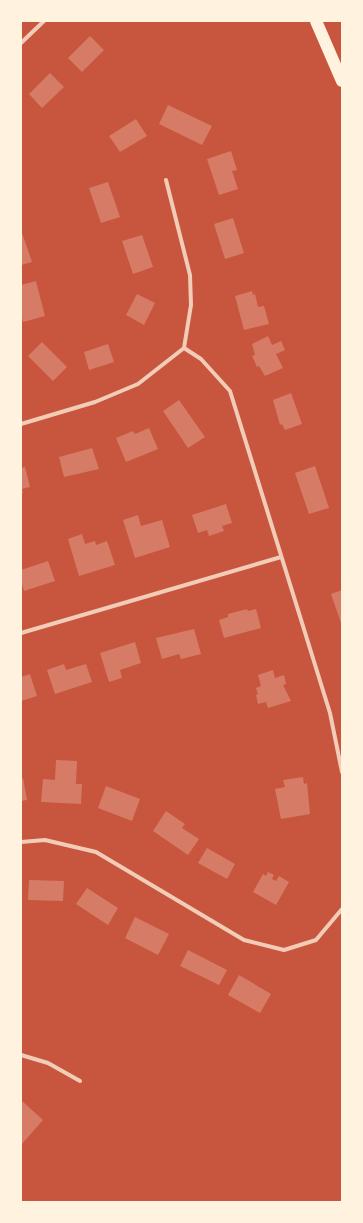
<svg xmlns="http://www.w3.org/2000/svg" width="363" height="1223" font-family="Arial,sans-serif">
	<rect width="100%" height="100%" fill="#c8553d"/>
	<path fill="#d67c66" d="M90,36L104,50L82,72L68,58Z
		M50,73L64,87L42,108L29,94Z
		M168,105L212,126L202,145L159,124Z
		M136,119L147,136L120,152L109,136Z
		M231,151L237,170L232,171L238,189L219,195L207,159Z
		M108,182L120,217L101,223L89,188Z
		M233,218L244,253L225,259L214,224Z
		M21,230L32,262L21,265Z
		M142,235L153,267L133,274L122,241Z
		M36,281L45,316L23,322L21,314V285Z
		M252,291L253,295L255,294L258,307L264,306L269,324L244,330L235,296Z
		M137,294L155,303L144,325L126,315Z
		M268,336L272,345L281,341L285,350L276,354L283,368L265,376L259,366L257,367L252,356L255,355L252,344Z
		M42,342L67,367L53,381L28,356Z
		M108,344L114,362L89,370L84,352Z
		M291,393L302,424L285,430L282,424L280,425L273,400Z
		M179,400L205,437L188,448L163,411Z
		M149,428L158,449L126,462L116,438L133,431L135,434Z
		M92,448L99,469L64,477L59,457Z
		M315,466L329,508L309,514L295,473Z
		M25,467L30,487L22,489L23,493L21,494V468Z
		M226,504L232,523L222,526L224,531L209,536L207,530L198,533L192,515Z
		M138,515L141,526L162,520L170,547L135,558L123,520Z
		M82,534L85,544L95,541L96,545L107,541L115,565L79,576L68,539Z
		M48,561L55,581L24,591L21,581V570Z
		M342,590V626L331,594Z
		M247,609L248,611L256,609L261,628L224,638L219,620L228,617V614Z
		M194,629L201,654L181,659L179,654L162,659L156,638Z
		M135,642L141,663L120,670L122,678L109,682L100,653Z
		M64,664L66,670L86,664L92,682L55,694L47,670Z
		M273,670L275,678L284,675L286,684L283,685L291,701L268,708L266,702L258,704L256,695L258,694L256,688L261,686L258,675Z
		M30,674L37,696L21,701V677Z
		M56,760L77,761L76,784H82L81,804L41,802L43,779L55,780Z
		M303,777L304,784L307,783L310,814L281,819L275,789L285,787L283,780Z
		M23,778L27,800L21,801V779Z
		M106,786L140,799L132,821L98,808Z
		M166,811L185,824L182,828L199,839L188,855L153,831Z
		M207,848L235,864L227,879L198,863Z
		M268,872L274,875L272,879L276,881L279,876L289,882L276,905L253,892L263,874L266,876Z
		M29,880L64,881L63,901L28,900Z
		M87,888L118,908L108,925L76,904Z
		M135,917L169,934L158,955L125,938Z
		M188,950L227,970L219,985L180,966Z
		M239,975L271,994L260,1013L228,995Z
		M21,1100L43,1120L21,1145Z"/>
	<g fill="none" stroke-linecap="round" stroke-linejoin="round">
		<path stroke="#f1ccb7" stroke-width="4" d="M21,43L44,21
			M184,348L201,359L230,391L330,713L342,772
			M21,424L95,402L138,384L184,348L191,305L190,275L166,180
			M21,633L281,557
			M21,842L45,840L96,852L244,940L284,950L316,940L342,909
			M21,1055L48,1063L80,1081"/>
		<path stroke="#fff3e0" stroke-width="12" d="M316,21L342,81"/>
	</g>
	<rect width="363" height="1223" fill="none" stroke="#fff3e0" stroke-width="44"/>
</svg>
